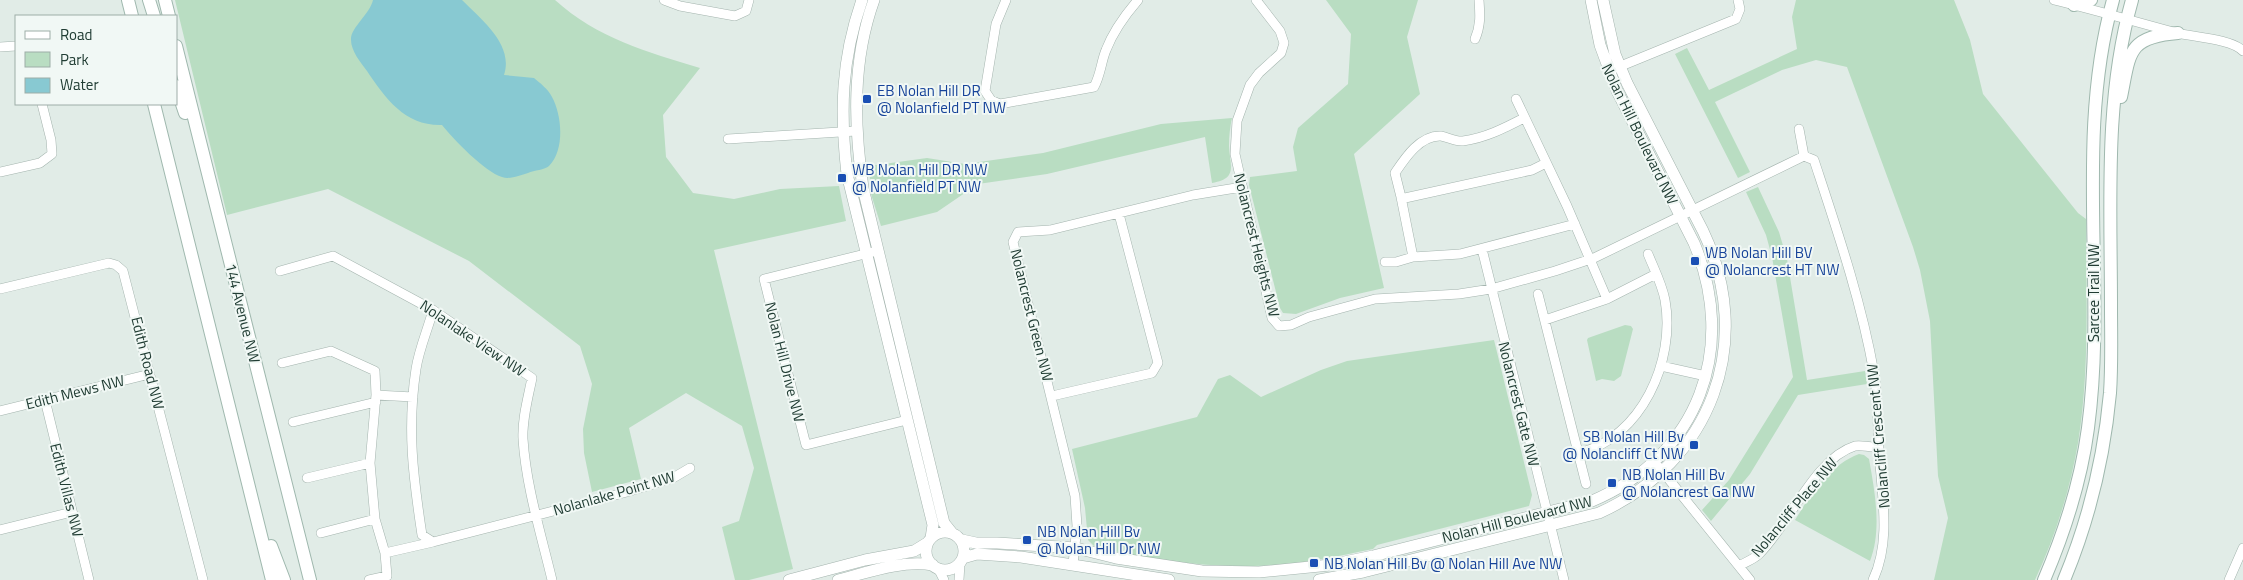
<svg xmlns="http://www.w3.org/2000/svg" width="2243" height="580" font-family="'Titillium Web',sans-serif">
	<rect width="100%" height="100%" fill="#e1ece7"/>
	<path fill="#b9ddc2" d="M175,0H555C597,38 647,52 700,68L663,115L666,157L693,193L734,199L780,189L839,186L846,221L714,250L793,569L749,580H735L722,527L739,521L754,468L742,426L686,393L629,428L641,479L592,492L584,453L583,429L592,384L580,346L469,261L328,189L227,215Z
		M1326,0H1418L1407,37L1420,94L1354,154L1384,288L1340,298L1296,314L1283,313L1280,308L1249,185L1250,177L1297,171L1293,147L1298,128L1348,84L1351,34Z
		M1796,0H1954L1970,40L1983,94L2078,213L2086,219C2086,293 2090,369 2078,443C2070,490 2055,537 2035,580H1934L1948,518L1938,476L1930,321L1920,270L1913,247L1847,67L1816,60L1782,70L1715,102L1750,172L1738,178L1675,54L1687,48L1709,90L1797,49L1792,17Z
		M1232,118C1230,127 1229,136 1229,146C1230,166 1238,179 1212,183L1205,137L1047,174L978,184L937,212L881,226L871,194L869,166L927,158L965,164L1043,153L1161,124Z
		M1758,187L1779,232L1787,259L1807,380L1865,371L1867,384L1798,395L1750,474L1711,521L1702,510L1729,480L1793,377L1772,257L1766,235L1746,192Z
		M1625,325L1631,326L1633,329L1621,376L1614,381L1602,379L1596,381L1587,340L1588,338Z
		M1494,340L1532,495L1529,506L1377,545L1373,549C1334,557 1293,566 1253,566C1199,567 1147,559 1095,547L1088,540L1085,508L1072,449L1197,417L1218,379L1230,375L1261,397L1321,370L1347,361Z
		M1859,454L1864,455L1869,459C1875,492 1882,530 1870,561L1795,520C1812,493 1828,466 1859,454Z"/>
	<path fill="#88c9d2" d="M373,0H462C482,20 514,45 504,75L534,78C540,83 548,89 552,97C562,115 565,150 549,166C545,170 534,170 528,173C520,175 510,180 502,177C485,172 453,139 442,125C405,126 386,99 367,71C361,63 351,51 351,40C350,28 370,14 373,0Z"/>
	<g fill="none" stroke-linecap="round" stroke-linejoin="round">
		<g stroke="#a4b4ae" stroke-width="10">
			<path id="minor" d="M664,0L680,6L735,16L746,11L749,0
				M1006,0L996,24L985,91L991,100L1000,104L1094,87C1101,74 1101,62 1106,50C1113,32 1125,15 1138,0
				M1256,0L1280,31L1284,43L1281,53L1259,73L1250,85L1237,121L1235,154L1272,318L1279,326L1291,325L1309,317L1375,299L1459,294L1491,289L1555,271L1594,258L1804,156L1814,160C1837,230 1861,300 1874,373C1879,403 1877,434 1880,464C1883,502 1890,544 1873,580
				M2054,0C2095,10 2136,22 2177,33C2193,37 2232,39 2243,51
				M1475,39C1481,25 1480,14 1479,0
				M0,47L16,46
				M1616,68L1736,19L1740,9L1738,0
				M1516,99L1567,206L1607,299
				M1524,118C1505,128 1485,138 1463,141C1455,142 1448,137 1441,136C1420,135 1405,158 1395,173L1401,197L1405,198L1532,170L1546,163
				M1799,129L1804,156
				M728,139L856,131
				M0,172L40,163L52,154L51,140L42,104
				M1401,197L1413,257
				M1482,249L1564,580
				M873,252L764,279L806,445L907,420
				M1385,262H1396L1413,257L1460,254L1575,224
				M280,271L333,256L433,310L532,378C528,398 522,419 523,439C526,486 541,534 552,580
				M0,289L109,263L116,265L123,271L203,580
				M1538,294L1586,484
				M433,310C428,329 419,349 416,369C407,428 413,476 422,535L433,542L627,492L673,478L690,468
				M1545,320L1607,299L1656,274
				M282,363L331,351L375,371L376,395
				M1661,366L1706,376
				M1052,396L1152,373L1158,363L1119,214
				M413,397L376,395L370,463L375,519L385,553L433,542
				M45,400L89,580
				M0,411L150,374
				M293,422L376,402
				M1579,453C1641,438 1676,361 1665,300C1662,284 1654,269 1648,254
				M1659,467L1750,580
				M307,478L370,463
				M0,530L72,512
				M321,533L375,519
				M1073,564L1077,526L1075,496L1013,242L1018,232L1050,230L1193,195L1242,187
				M1739,566C1746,562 1754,559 1759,554C1789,525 1815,458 1855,446C1862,445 1872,447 1878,448
				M938,568L944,580
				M369,580L387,576L385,553
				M959,580L960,563
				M2229,580L2243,548"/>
		</g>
		<g stroke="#a4b4ae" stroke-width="12">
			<path id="tertiary" d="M862,0C841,60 840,112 847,174L933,525L931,538
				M874,0C852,61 854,125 863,188L944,523L952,533
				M926 551a19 19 0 1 1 38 0a19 19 0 1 1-38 0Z
				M962,540L976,543H997L1076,548L1116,558L1202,571L1259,572L1330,565L1373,556L1592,501C1699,456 1738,348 1694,243L1617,91L1600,45L1591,0
				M963,558L977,554L1021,557L1169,580
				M789,580L865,560L914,551L927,543
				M838,580C869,572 901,560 933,565
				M1319,580L1363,572L1599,513C1712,462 1756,342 1703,231L1627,83L1615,54L1603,0"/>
		</g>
		<g stroke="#9fb8ae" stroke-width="14">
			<path id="secondary" d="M128,0L132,16
				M149,0L154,16
				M165,0L169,16
				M2074,5L2091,0
				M176,46L310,580
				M176,86L185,113
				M2121,97C2130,53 2127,37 2178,33
				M154,104L272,580
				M271,546L284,580
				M2044,580C2065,531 2081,481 2088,428C2107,286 2074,140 2113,0
				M2064,580C2089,520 2104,458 2110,393C2112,364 2111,334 2111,306C2111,203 2104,99 2132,0"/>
		</g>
		<use href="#minor" stroke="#fff" stroke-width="9"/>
		<use href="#tertiary" stroke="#fff" stroke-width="11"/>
		<use href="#secondary" stroke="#fff" stroke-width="12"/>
	</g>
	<g fill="#1a4fb4" stroke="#f1f8f5" stroke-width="2">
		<rect x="862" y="94" width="10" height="10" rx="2.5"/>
		<rect x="837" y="173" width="10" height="10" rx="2.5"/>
		<rect x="1690" y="256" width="10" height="10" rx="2.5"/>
		<rect x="1689" y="440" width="10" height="10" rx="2.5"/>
		<rect x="1607" y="478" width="10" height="10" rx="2.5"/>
		<rect x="1022" y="535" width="10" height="10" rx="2.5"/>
		<rect x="1309" y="558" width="10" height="10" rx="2.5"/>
	</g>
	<g text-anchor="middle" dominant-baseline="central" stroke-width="4" stroke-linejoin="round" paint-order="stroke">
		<g font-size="15" fill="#164399" stroke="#f1f8f5" text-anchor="start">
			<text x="877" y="90">EB Nolan Hill DR<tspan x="877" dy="17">@ Nolanfield PT NW</tspan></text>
			<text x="852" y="169">WB Nolan Hill DR NW<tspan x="852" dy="17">@ Nolanfield PT NW</tspan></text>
			<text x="1705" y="252">WB Nolan Hill BV<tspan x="1705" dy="17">@ Nolancrest HT NW</tspan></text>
			<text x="1684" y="436" text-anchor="end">SB Nolan Hill Bv<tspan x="1684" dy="17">@ Nolancliff Ct NW</tspan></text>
			<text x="1622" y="474">NB Nolan Hill Bv<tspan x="1622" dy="17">@ Nolancrest Ga NW</tspan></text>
			<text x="1037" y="531">NB Nolan Hill Bv<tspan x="1037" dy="17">@ Nolan Hill Dr NW</tspan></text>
			<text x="1324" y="563">NB Nolan Hill Bv @ Nolan Hill Ave NW</text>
		</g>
		<g font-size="15" fill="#213d34" stroke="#f1f8f5">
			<text transform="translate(1640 134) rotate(64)">Nolan Hill Boulevard NW</text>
			<text transform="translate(1257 245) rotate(76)">Nolancrest Heights NW</text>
			<text transform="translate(2093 293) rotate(-90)">Sarcee Trail NW</text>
			<text transform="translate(243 313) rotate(76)">144 Avenue NW</text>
			<text transform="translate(1032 315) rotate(76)">Nolancrest Green NW</text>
			<text transform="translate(473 338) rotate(34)">Nolanlake View NW</text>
			<text transform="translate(785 362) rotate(76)">Nolan Hill Drive NW</text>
			<text transform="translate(148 363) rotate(76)">Edith Road NW</text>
			<text transform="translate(75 392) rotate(-14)">Edith Mews NW</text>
			<text transform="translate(1519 404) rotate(76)">Nolancrest Gate NW</text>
			<text transform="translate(1878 436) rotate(-95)">Nolancliff Crescent NW</text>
			<text transform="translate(67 490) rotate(76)">Edith Villas NW</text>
			<text transform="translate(614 493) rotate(-16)">Nolanlake Point NW</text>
			<text transform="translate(1794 507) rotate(-50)">Nolancliff Place NW</text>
			<text transform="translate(1517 519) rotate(-14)">Nolan Hill Boulevard NW</text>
		</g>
	</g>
	<rect x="15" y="15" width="162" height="90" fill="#f1f8f5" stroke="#9eada8"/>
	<rect x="25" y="31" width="25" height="8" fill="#ffffff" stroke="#9eada8"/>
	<text x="60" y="40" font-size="15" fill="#213d34">Road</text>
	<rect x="25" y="52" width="25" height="15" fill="#b9ddc2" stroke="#9eada8"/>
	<text x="60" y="65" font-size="15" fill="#213d34">Park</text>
	<rect x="25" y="78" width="25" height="15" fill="#88c9d2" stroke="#9eada8"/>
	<text x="60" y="90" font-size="15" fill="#213d34">Water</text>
</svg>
